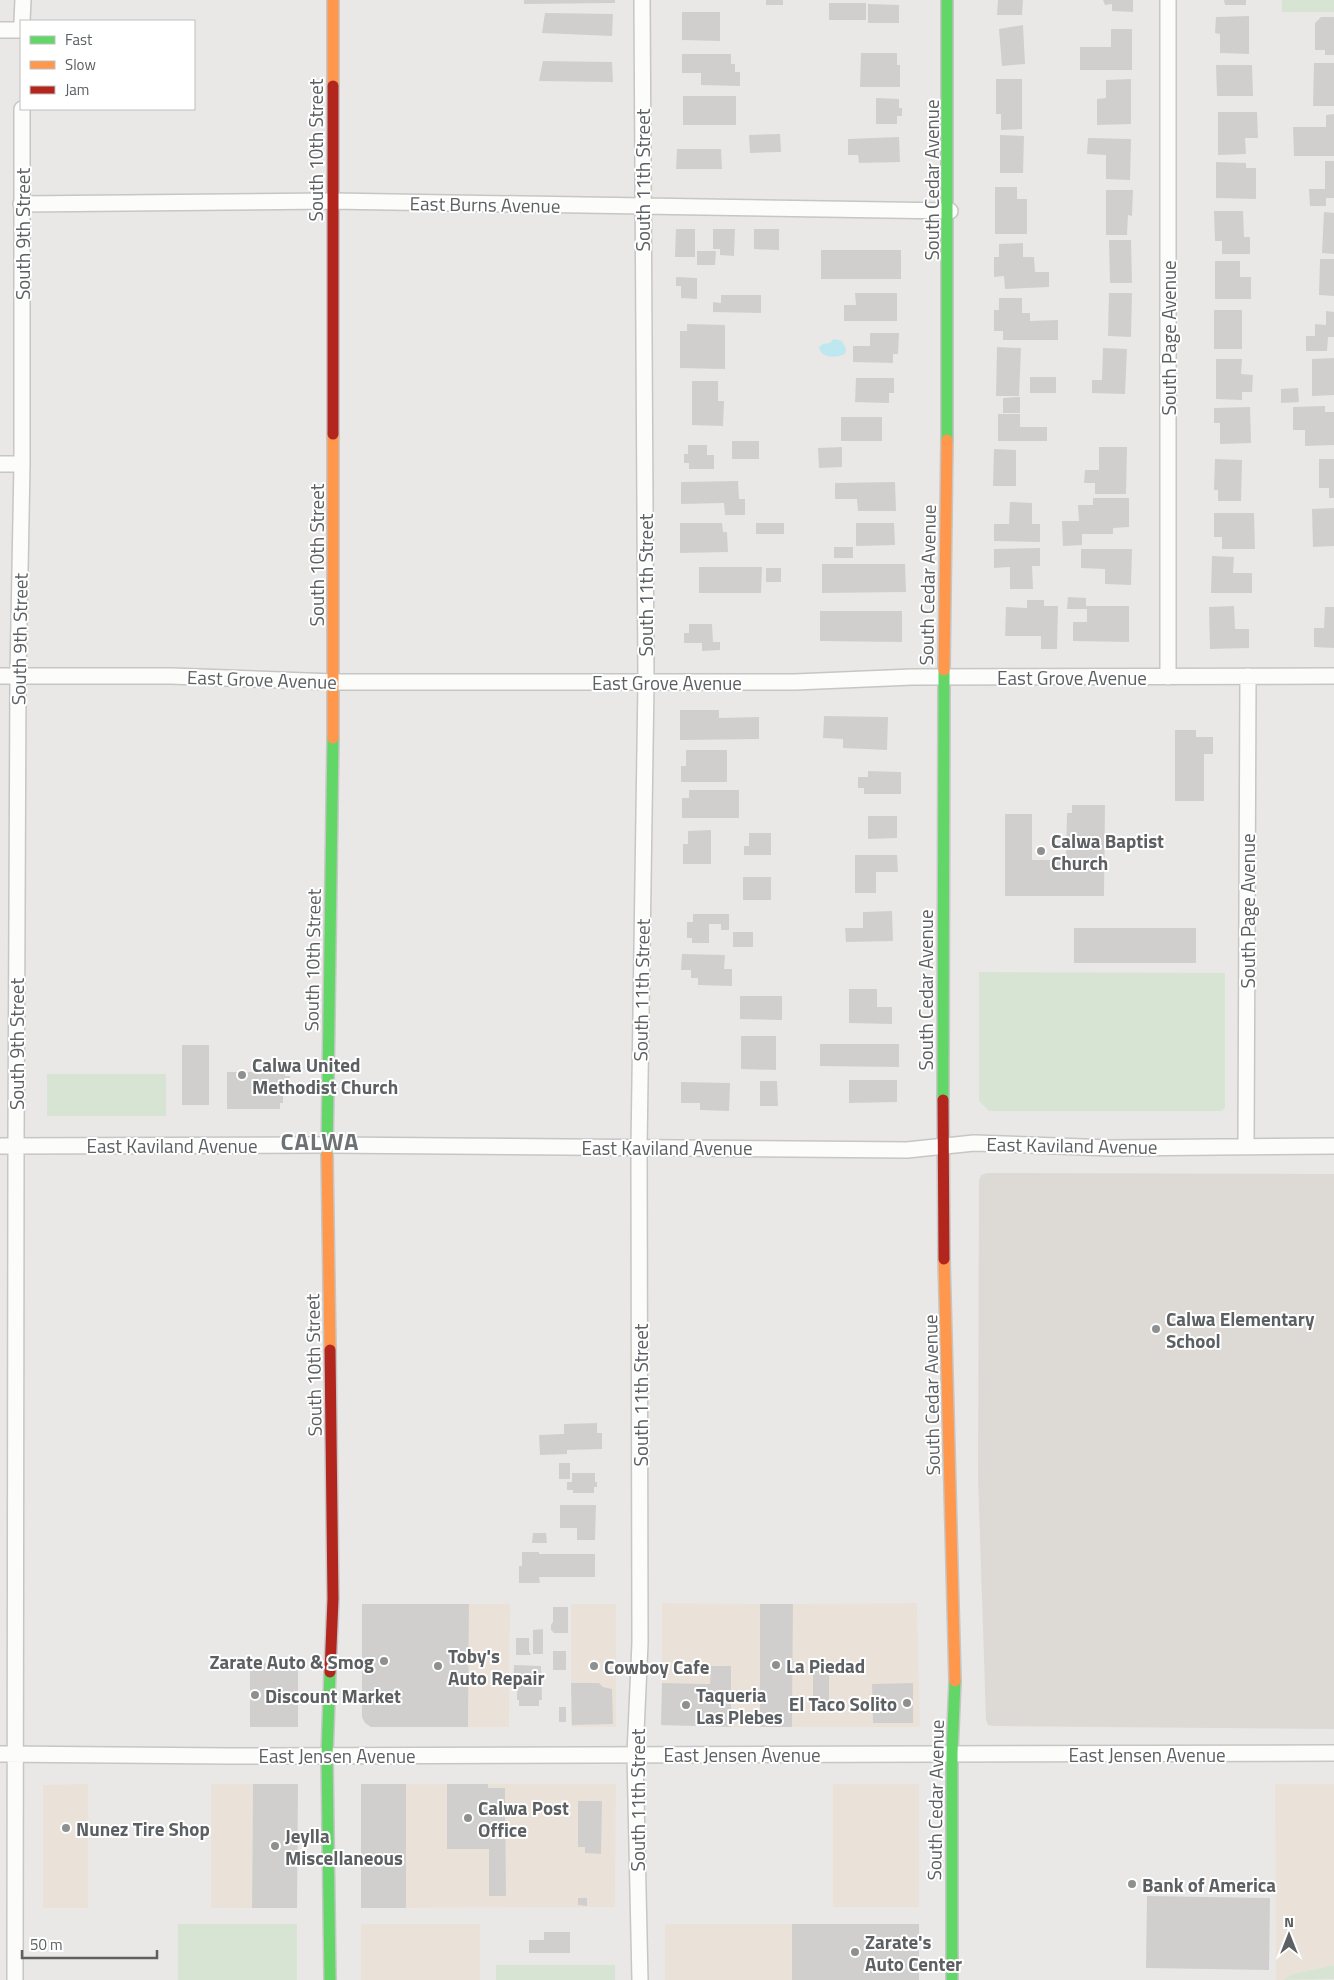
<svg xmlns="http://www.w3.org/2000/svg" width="1334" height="1980" font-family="'Titillium Web',sans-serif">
	<rect width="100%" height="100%" fill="#eae8e6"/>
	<path fill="#eae2d8" d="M662,1603L760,1604V1727H731V1666H711L710,1684L662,1683Z
		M917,1603L920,1727H792L793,1604Z
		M469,1604H510L509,1727H468Z
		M571,1604H616V1727H571Z
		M88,1784V1908H43V1785Z
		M211,1784H253L252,1908H211Z
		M406,1784H616L615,1907L406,1908Z
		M833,1784H919V1907H833Z
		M1275,1784H1334V1965L1293,1974L1282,1980H1276Z
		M361,1924H480V1980H361Z
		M665,1924H792V1980H665Z"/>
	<path fill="#dddad6" d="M987,1173L1334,1174V1729L993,1726L988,1725L986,1720L978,1477L979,1181L981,1175Z"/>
	<path fill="#d8e4d3" d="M1282,0H1334V12H1282Z
		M979,972L1225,973V1108L1221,1111H989L979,1101Z
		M47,1074H166V1116H47Z
		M178,1924H297V1980H178Z
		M496,1965H615V1980H496Z
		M1334,1965V1979L1282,1980L1293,1974Z"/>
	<path fill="#bee7f0" d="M834,339L842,341L846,349L845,354C836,358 821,359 819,347L823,344L829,343Z"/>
	<path fill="#d1cfce" d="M524,0H615V3L524,4Z
		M766,0H783V5H766Z
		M998,0H1023L1022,15H997Z
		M1103,0H1133V12L1112,11V4L1105,5Z
		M1224,0H1246V5H1225Z
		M829,3H866V20H829Z
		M868,4L899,5V23H868Z
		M682,12H720V41L682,40Z
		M545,13L613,14L612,36L542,33Z
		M1249,16V54L1220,53V34L1215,33L1216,17Z
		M1321,17H1334V55H1325V50H1315V23Z
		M1023,25L1025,64L1002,66L999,29Z
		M1111,29H1132V70H1080V47H1111Z
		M861,53H897V65H900V87H860Z
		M682,54H731V64H735V72H740V86L701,85V73H682Z
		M543,61L612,62L613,82L539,81Z
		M1314,63H1334V106H1313Z
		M1216,65H1252L1253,96H1217Z
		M996,79H1022V129L1001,130V114H996Z
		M1131,79V124L1097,125V99L1106,98V80Z
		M683,96H736V125H683Z
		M876,98L899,99V108H902V116H897V124H876Z
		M1218,112H1257L1258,138H1245L1246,154L1218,155Z
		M1334,114V156H1294L1293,127H1326V115Z
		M780,134L781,152L750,153L749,135Z
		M1000,135L1024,136L1023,173H1000Z
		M899,137L900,162L859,163L858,155H848V139Z
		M1088,138L1131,139L1130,180L1106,179V155L1087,154Z
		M677,149H721L722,169H676Z
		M1325,161H1334V198H1326V206H1310L1309,189H1325Z
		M1216,162L1246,163V168H1256V199L1216,198Z
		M995,187H1017V199H1027V234H995Z
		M1106,190H1133L1132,216L1128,215L1127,235H1106Z
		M1214,211H1243L1244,237H1250V254H1222V241H1215Z
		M1324,212L1334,213V254L1322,253Z
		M676,229H695V257H675Z
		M713,229H735L734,256L720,255V249H713Z
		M754,229H779V250L754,249Z
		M1109,240H1131L1132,283H1110Z
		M1023,243V257H1034L1035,272H1049V287L1005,289L1004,276L994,277V257H999V244Z
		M821,250H901V279H821Z
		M697,251H716L715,265H697Z
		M1320,259H1334V296L1319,295Z
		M1215,261H1240V277H1251V299H1215Z
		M676,277L697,278V299L681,298V286H676Z
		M855,293H897V321H844V305H856Z
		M1109,293H1132L1131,337L1108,336Z
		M721,295H761V313L713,312V302L721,303Z
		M999,298H1022V313H1030V321L1058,320V340H1003V331H994V310H999Z
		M1214,310H1242V349H1214Z
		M1326,311L1334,312V337H1328L1327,351H1306V336H1315V324L1326,325Z
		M687,324L725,325V369L680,368V331H687Z
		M870,333H899L898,354H893V363L853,362V346H870Z
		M997,347L1021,348L1019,396H996Z
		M1103,348L1127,349L1125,394L1092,393V380H1102Z
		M1334,358V395L1312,396V359Z
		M1216,359H1242L1241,374L1253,375L1252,392H1242V400L1216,399Z
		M1030,377H1056V393H1030Z
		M856,378H894V393H889V403L855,402Z
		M692,381H718V401H724L723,426L692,425Z
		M1298,388L1299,402L1281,403V389Z
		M1020,397V413H1003V398Z
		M1325,406V412H1334V445L1305,446V430H1293V407Z
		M1250,407L1251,443L1220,444V423H1214V408Z
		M998,414H1020V427H1047V441H998Z
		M841,417H882V441H841Z
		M732,441H759V459H732Z
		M688,445H707V455H714V469H689V463H684V454H688Z
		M842,447V467L819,468L818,448Z
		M1099,447H1127L1126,494H1095V483H1084L1085,470H1099Z
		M994,449L1016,450V486H993Z
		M1215,459L1242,460L1241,501H1218V490H1214Z
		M1319,459H1334V498H1329V488H1319Z
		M738,481L739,499H745V515H725L724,503L681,504V482Z
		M895,482L896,511H858L857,499H835V483Z
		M1093,498H1129V527L1113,528V534H1082V545L1063,546L1062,521H1079L1078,505H1093Z
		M1010,502L1032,503V524H1040V542L994,541V524H1009Z
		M1334,508V546L1313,547L1312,509Z
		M1214,513H1254L1255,549H1222V537H1214Z
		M680,523H722L723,532H727L728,552L680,553Z
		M756,523H784V534H756Z
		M856,523H894L895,545L856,546Z
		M834,547H853V558H834Z
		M1040,548V566H1032L1033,589H1010V567L994,568V549Z
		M1081,549H1132L1131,585L1105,584V569L1081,568Z
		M1212,556L1234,557L1233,573H1252V593H1211Z
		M822,564H905L906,592L822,593Z
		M699,567H762L761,593H699Z
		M766,568H781V582H766Z
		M1068,597L1086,598V606H1129V642L1073,641V622H1087V609H1067Z
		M1027,600H1044V606H1058L1057,649H1041V636H1005L1006,607L1027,608Z
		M1234,606L1235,629H1249V648L1210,649L1209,607Z
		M1325,607H1334V648L1314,647V628H1324Z
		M820,611H902V642L820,641Z
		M689,624H712L713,642H720V650L702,651V643H684V633H689Z
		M680,710H719V718L759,717V739L680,740Z
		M824,716L888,717L887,750L843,748V739L823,738Z
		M1175,730H1196V737H1213V754H1204V801H1175Z
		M686,750H727V782H681V766H686Z
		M868,771L901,772V794H864V788H858V777H868Z
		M689,790H739V818H682V798H689Z
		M1072,805H1105L1104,896H1005V814H1032V860H1066L1067,813H1072Z
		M868,816H897V838L868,839Z
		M711,830V864H683V844H688V831Z
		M749,833H771V855H744V846H749Z
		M855,855H897L898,872H876V893H855Z
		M743,877H771V900H743Z
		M892,911L893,941L846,942L845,928H863V912Z
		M693,914H729V930H721V924H709V943H692V938H687V922H693Z
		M1074,928H1196V963H1074Z
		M733,932H753V947H733Z
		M682,954L725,955L724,969H732V986L698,985V978H691V970H681Z
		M849,989H877V1007H892V1024L849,1023Z
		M740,996H782V1020L740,1019Z
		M741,1036H776V1070L741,1069Z
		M820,1044H899V1067L820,1066Z
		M182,1045H209V1105H182Z
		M227,1072H285V1076H290L291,1092L285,1093V1096H283V1103H280V1109H227Z
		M849,1080H897V1102L849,1103Z
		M760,1081H777L778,1106H760Z
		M681,1082L730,1083L729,1111L700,1110V1103H681Z
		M597,1423V1433H602V1449L567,1450V1454L540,1455L539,1435L564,1434V1424Z
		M559,1463H570V1479H559Z
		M572,1473H595V1482H597V1487H594V1493H573V1490H567V1482H572Z
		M560,1505H596L595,1540H577V1528H560Z
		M533,1533H546L547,1543H532Z
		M522,1552H539V1554H595V1577H539L540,1583H519V1566H522Z
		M362,1604H469L468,1727H371L365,1723L362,1717Z
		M760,1604H793L792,1727H760Z
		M553,1607H568V1633H554L551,1630V1625L553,1622Z
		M543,1629V1654H533V1630Z
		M516,1638H529V1651L531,1655H516Z
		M553,1651H566V1670H553Z
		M250,1663L298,1664V1727H250Z
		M514,1665L541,1666L542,1700H539V1706H519V1700H517V1686H513Z
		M711,1666H731V1727L661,1725L662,1683L710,1684Z
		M813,1671H829V1704H813Z
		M571,1683H599L603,1687L612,1689L613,1724L572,1725Z
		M913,1683V1723H873L872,1684Z
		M559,1707H566V1722H559Z
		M253,1784H298L297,1908H252Z
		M361,1784H406V1908H361Z
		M447,1784H488V1788H505L506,1896H489V1849H447Z
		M578,1801H602L601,1854L585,1853V1847H578Z
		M1147,1896L1270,1898L1269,1970L1146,1968Z
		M578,1898H587V1906L578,1905Z
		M792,1924H919V1980H792Z
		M544,1932H570V1953H529V1940H544Z"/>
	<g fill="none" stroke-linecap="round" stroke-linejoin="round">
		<g stroke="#c7c6c5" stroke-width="18">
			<path id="street" d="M22,21L23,0
				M0,30H21
				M21,204L332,201L950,211
				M0,464H22
				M0,676H171L334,682H795L912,677L1334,676
				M1168,677V0
				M0,1146L327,1145L907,1150L974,1143L1111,1148L1334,1146
				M1246,1146L1248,676
				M0,1754L229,1756L1334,1753
				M15,1980L16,1146L18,677L22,464V109
				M640,1980L635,1754L640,1643L639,1147L646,682L642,0"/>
		</g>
		<g stroke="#c6c6c6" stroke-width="14">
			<path id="fast" d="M947,440V0
				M943,1100L944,670
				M327,1154L333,738
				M330,1980L327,1755L330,1672
				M952,1980V1753L955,1681"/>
		</g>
		<g stroke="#c6c6c6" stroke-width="14">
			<path id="slow" d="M333,86V0
				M333,434V738
				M944,670L947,440
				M327,1154L330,1350
				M944,1259L955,1681"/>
		</g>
		<g stroke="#c6c6c6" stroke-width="14">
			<path id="jam" d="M333,86V434
				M943,1100L944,1259
				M330,1350L333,1599L330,1672"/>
		</g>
		<use href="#street" stroke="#fcfcfb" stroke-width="15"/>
		<use href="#fast" stroke="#63d668" stroke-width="11"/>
		<use href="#slow" stroke="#ff974d" stroke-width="11"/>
		<use href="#jam" stroke="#b3261e" stroke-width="11"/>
	</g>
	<g fill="#8e9090" stroke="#fff" stroke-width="2">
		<circle cx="1041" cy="851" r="5"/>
		<circle cx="242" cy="1075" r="5"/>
		<circle cx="1156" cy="1329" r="5"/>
		<circle cx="384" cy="1661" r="5"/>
		<circle cx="776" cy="1665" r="5"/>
		<circle cx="438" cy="1666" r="5"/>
		<circle cx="594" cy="1666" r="5"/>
		<circle cx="255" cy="1695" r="5"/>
		<circle cx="907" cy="1703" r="5"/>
		<circle cx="686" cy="1705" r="5"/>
		<circle cx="468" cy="1818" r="5"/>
		<circle cx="66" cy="1828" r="5"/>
		<circle cx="275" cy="1846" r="5"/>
		<circle cx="1132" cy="1884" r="5"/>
		<circle cx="855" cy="1952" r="5"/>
	</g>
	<g text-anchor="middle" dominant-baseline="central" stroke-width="4" stroke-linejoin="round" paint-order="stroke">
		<g font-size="19" fill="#5c6062" stroke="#fff">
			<text transform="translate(315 150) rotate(-90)">South 10th Street</text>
			<text transform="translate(642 180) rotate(-90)">South 11th Street</text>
			<text transform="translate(931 180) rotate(-90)">South Cedar Avenue</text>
			<text transform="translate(485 204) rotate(1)">East Burns Avenue</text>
			<text transform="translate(22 234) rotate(-90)">South 9th Street</text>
			<text transform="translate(1168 338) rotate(-90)">South Page Avenue</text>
			<text transform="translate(316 555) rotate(-90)">South 10th Street</text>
			<text transform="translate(645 585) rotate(-90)">South 11th Street</text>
			<text transform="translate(927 585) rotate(-89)">South Cedar Avenue</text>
			<text transform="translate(19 639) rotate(-89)">South 9th Street</text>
			<text x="1072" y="677">East Grove Avenue</text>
			<text transform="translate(262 679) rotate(2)">East Grove Avenue</text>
			<text x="667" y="682">East Grove Avenue</text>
			<text transform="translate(1247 911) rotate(-90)">South Page Avenue</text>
			<text transform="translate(312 960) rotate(-89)">South 10th Street</text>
			<text transform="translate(641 990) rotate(-89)">South 11th Street</text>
			<text transform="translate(925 990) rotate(-90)">South Cedar Avenue</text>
			<text transform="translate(16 1044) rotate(-90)">South 9th Street</text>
			<text x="172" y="1145">East Kaviland Avenue</text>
			<text transform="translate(1072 1145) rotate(1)">East Kaviland Avenue</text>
			<text x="667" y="1147">East Kaviland Avenue</text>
			<text transform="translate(313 1365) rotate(-91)">South 10th Street</text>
			<text transform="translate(640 1395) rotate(-90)">South 11th Street</text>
			<text transform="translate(931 1395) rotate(-91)">South Cedar Avenue</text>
			<text x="742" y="1754">East Jensen Avenue</text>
			<text x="1147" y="1754">East Jensen Avenue</text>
			<text x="337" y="1755">East Jensen Avenue</text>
			<text transform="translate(637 1800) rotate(-90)">South 11th Street</text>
			<text transform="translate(935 1800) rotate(-89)">South Cedar Avenue</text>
		</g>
		<g font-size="19" font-weight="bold" fill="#5c6062" stroke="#fff" text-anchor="start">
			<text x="1051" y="840">Calwa Baptist<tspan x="1051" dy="22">Church</tspan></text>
			<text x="252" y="1064">Calwa United<tspan x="252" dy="22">Methodist Church</tspan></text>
			<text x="1166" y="1318">Calwa Elementary<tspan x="1166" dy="22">School</tspan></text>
			<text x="448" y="1655">Toby's<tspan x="448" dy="22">Auto Repair</tspan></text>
			<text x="374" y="1661" text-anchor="end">Zarate Auto &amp; Smog</text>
			<text x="786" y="1665">La Piedad</text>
			<text x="604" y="1666">Cowboy Cafe</text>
			<text x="696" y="1694">Taqueria<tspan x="696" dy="22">Las Plebes</tspan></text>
			<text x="265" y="1695">Discount Market</text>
			<text x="897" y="1703" text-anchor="end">El Taco Solito</text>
			<text x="478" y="1807">Calwa Post<tspan x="478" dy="22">Office</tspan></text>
			<text x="76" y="1828">Nunez Tire Shop</text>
			<text x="285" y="1835">Jeylla<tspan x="285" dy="22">Miscellaneous</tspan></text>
			<text x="1142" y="1884">Bank of America</text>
			<text x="865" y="1941">Zarate's<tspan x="865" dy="22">Auto Center</tspan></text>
		</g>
		<g font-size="24" font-weight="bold" letter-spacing="1" fill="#6d7274" stroke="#fff">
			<text x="320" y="1141">CALWA</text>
		</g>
	</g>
	<rect x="20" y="20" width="175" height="90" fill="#ffffff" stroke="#bebfc0"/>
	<rect x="30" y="36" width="25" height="8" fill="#63d668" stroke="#bebfc0"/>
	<text x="65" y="45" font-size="15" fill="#5c6062">Fast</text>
	<rect x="30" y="61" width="25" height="8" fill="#ff974d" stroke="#bebfc0"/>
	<text x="65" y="70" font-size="15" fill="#5c6062">Slow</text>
	<rect x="30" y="86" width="25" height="8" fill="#b3261e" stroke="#bebfc0"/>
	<text x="65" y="95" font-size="15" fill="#5c6062">Jam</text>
	<g transform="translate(1289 1935)" stroke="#ffffff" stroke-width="4" paint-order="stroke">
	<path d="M0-4L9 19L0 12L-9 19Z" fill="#5c6062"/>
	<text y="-8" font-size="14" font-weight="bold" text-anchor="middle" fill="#5c6062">N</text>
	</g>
	<path d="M22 1950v8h135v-8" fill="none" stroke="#5c6062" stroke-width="2.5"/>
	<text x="30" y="1950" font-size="15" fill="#5c6062" stroke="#ffffff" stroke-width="4" paint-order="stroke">50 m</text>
</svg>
